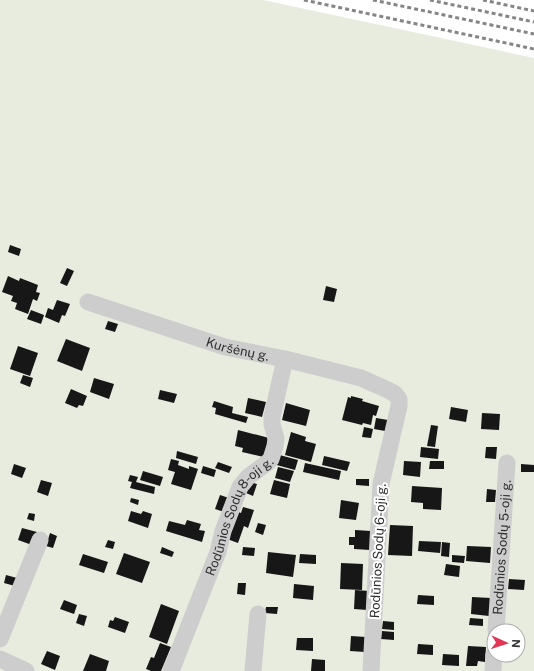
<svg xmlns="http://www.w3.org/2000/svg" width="534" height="671" font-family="'Public Sans',sans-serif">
	<rect width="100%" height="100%" fill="#fff"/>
	<path fill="#e7ecde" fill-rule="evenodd" d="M0,0H263L534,58V671H0ZM494,631H518V655H494Z"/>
	<path fill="#171717" d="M10,245L21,249L19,256L8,252Z
		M67,268L74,271L67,286L60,283Z
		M8,276L19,281L20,278L38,285L36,292L40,293L37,301L33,299L28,314L15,309L17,303L11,301L13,296L2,292Z
		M326,286L337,289L334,302L323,300Z
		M57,300L70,304L65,316L62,315L59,323L45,317L48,308L53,310Z
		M31,310L44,315L41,324L27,319Z
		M108,321L118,324L115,332L105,329Z
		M66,339L90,348L82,371L57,361Z
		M18,346L38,353L30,376L10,369Z
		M23,375L33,378L30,387L20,383Z
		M94,378L114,384L109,399L90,392Z
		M71,389L87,396L83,406L79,405L77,408L65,403Z
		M160,390L177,394L174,403L158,399Z
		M351,396L363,399L362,401L379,406L376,416L373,415L371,425L363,423L362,425L342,420L348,397L351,398Z
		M248,398L266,402L262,417L245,413Z
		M214,401L233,407L232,413L248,417L246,423L215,414L216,408L212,407Z
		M286,403L310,410L306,426L282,420Z
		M451,407L468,410L466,422L449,419Z
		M482,413L500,414L499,430L481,429Z
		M376,418L388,420L385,431L374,429Z
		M431,425L438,426L435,447L427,446Z
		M364,427L373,429L371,438L362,437Z
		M238,430L273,439L268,458L242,452L243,448L235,446Z
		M291,432L306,437L305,441L316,444L311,462L285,455Z
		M421,447L439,449L438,459L420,457Z
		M486,447H497L496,459L485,458Z
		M177,451L198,457L196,464L176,458Z
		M276,454L298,460L295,470L273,464Z
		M324,456L350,462L347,471L322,465Z
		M171,459L179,461L178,465L189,469V466L198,469L191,490L171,484L175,472L168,470Z
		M404,461L421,462L420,477L403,475Z
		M430,461H444V469H429Z
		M218,462L232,467L229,473L215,468Z
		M305,463L341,471L339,480L303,472Z
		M14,464L26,468L22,478L11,474Z
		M521,464L534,465V472H521Z
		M203,466L216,470L214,477L201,473Z
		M278,467L294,471L290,482L275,478Z
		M143,471L163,477L160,486L140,480Z
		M130,475L138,477L136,482L155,487L154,494L130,488L132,482L128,481Z
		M356,479H369V486L356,485Z
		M41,480L52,483L48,496L37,492Z
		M274,480L290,484L287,498L270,494Z
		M250,482L257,484L253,496L246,493Z
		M412,486L442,488L441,510L423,509V503L411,502Z
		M487,489L496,490L495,502H486Z
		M220,495L229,498L224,512L215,509Z
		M131,498L139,500L138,505L130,502Z
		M341,500L359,503L356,520L339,518Z
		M243,507L254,510L248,528L244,526L238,543L227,539L236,511L241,513Z
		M131,511L141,514L143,511L152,514L148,528L128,521Z
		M29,513L35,514L34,521L27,519Z
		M187,520L201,524L199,530L205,531L202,542L166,531L169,521L185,525Z
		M258,523L266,525L263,535L255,532Z
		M390,525L413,526L412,556L388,555Z
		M22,528L37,532L32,545L18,540Z
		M355,530L371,531L370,550L354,549V545H349V537H355Z
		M50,533L57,536L53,548L46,546Z
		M108,540L115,542L113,549L105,547Z
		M419,541L441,542L440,553L418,551Z
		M442,542L450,543L449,557L441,556Z
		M467,546L491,547L490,563L466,561Z
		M162,547L174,552L172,557L160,553Z
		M243,547L255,548L254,556L242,555Z
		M268,552L296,555L293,577L266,573Z
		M124,553L150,562L142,583L116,574Z
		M83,554L108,562L104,573L79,565Z
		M300,554L316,555V564L299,563Z
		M452,555L465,556L464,563L452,562Z
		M341,563L363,564L362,590L340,589Z
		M446,564L460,566L459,577L444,575Z
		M6,575L17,578L15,586L4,583Z
		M509,579L525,580L524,590L508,589Z
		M238,583H246L245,595L237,594Z
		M294,584L314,586L313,600L293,598Z
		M355,590L370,591L367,610L354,609Z
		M418,595L434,596V605L417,604Z
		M472,597L491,598L489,616L471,614Z
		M64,600L77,605L74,614L60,609Z
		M161,604L179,611L167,644L149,637Z
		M266,607H278L277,614L265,613Z
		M79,614L87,616L84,626L76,623Z
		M115,617L129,622L125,633L108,627L110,620L113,621Z
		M470,618L483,619V626L469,625Z
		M383,621L394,622V630L382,629Z
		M382,631L394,632V640L381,639Z
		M351,636L366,637L365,652L350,651Z
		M297,638H313V651L296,650Z
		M160,643L171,647L161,671H151L146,669L151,657L154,658Z
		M418,644L433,645V655L417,654Z
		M468,646L486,647L485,662L478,661L477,666H466Z
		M47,651L60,656L55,670L41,664Z
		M90,654L109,661L106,671H83Z
		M443,654L459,655V666L442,665Z
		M312,659L325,660V671H311Z"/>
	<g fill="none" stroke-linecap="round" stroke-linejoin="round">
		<g stroke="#cdcdcd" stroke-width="17">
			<path id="s1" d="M88,302L225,347L285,359L361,378L388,390L395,394L399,399V406L381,484L371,671"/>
			<path id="s2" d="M496,631L507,463"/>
			<path d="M0,639L40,540"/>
			<path d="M0,659L26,671"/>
			<path id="s3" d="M171,671L218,552L223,531L240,487L248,477L267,463L271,459L275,446L276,439L272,424V417L285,359"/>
			<path d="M253,671L258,614"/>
			<path d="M493,671L494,654"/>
		</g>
		<path stroke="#858585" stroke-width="3" stroke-dasharray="4 3" stroke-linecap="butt" d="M304,0L534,49
			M373,0L534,34
			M430,0L534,22
			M483,0L534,11"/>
	</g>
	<g text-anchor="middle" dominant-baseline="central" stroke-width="4" stroke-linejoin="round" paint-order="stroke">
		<g font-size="13" fill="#303030" stroke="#fff">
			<text stroke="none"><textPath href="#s1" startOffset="157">Kuršėnų g.</textPath></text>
			<text stroke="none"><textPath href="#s3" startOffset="171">Rodūnios Sodų 8-oji g.</textPath></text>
			<text stroke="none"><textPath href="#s2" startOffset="84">Rodūnios Sodų 5-oji g.</textPath></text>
			<text transform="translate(378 551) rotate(-87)">Rodūnios Sodų 6-oji g.</text>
		</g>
	</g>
	<g transform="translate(506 643) rotate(93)"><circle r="19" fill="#ffffff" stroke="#acacac"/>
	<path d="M0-3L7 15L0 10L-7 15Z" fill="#e23655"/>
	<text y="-6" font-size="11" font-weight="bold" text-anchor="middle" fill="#303030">N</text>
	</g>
</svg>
